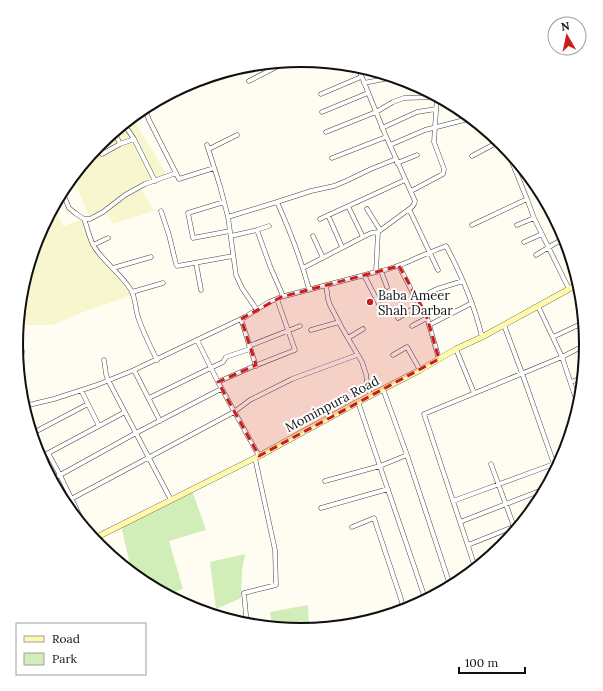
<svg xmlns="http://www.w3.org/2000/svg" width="603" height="691" font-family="Lora,serif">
	<rect width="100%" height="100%" fill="#fffdf2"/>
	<path fill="#f8f6cf" d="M132,117L167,175L139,186L154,211L113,224L105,209L90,219L73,177L100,143Z
		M54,205L63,226L84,219L90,238L101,256L130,289L133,295L86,311L53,325H28L18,323L22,290L38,236Z"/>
	<path fill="#d1edb8" d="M192,490L206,530L169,541L183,589L166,595L143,583L132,574L121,525Z
		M245,554L242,571L241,598L216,609L210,562Z
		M308,605L309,630L301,631L273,628L270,612Z"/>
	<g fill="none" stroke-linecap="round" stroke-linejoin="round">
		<g stroke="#434343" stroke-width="5">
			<path id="street" d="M249,81L286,62
				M364,83L394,77
				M321,94L361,77
				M147,106L146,112L149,120L179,179L214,168
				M322,112L368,93
				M382,128L417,112L436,109
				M128,130L134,139L155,181
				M114,131L120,144
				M326,132L376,112L393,102L404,98L437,97
				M207,145L220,186L228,217L236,275L242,288L257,310
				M390,145L425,130L472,118
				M505,145L527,199L534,218L569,289
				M209,149L237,135
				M102,154L120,144L134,139
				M472,156L500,141
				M332,158L386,137
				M397,163L417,155
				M62,191L69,208L75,213L84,219C88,229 89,239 95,248C105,263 122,275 131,290C136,299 135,308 138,317C143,332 150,346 157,360
				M411,191L443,174L444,169L434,142L437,96
				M224,202L188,213L193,238L230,231
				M277,202L311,191L334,186L346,181L371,169L396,159
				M348,206L363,237
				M367,209L380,230
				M409,209L438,270
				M161,211L169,235L176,264L177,266L183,265L233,256
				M328,215L342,247
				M228,217L277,202C290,231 301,259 309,289
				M84,219H90L103,212L125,195L145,184L176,173
				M320,219L405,180
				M472,225L527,199
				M517,225L534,218
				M257,230L269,226
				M231,236L257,230L270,266L283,296
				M313,236L323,258
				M524,242L542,234
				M93,245L108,238
				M536,255L566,237
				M196,263L201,290
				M399,266L420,307L426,314L439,359
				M113,268L151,257
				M303,268L363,237L371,233L378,232
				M381,271L387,287
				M376,272C390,270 397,266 410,261C422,255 434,251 446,246C462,276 474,303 482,337
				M364,275L379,304
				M326,285L328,299L330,305L342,328L362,362L366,374L367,382L370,396
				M132,292L163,283
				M416,299L437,289L463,281
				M538,306L562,357L579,408
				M398,318L419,305
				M241,319L256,366
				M429,325L472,303
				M504,325L522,373L554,464
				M412,326L427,318
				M311,330L339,322
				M553,337L585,322
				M348,338L363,329
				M197,340L218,382L259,456
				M249,346L300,326
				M456,349L474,393
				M393,355L407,347L420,370
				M104,360L106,374L108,380L171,500
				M134,370L160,421
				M19,373L22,351
				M218,382L252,367L295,350L277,299
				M571,382L584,377
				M383,389L407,455L451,588
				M81,390L99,426
				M149,398L223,362L226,357L250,349
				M358,402L426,601
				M23,405L33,404L54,399L97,385L134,370L245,317L269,302L281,297L376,272L378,232L412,207L414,204L415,201L385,134L357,65
				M31,434L88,404
				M48,453L60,475L88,533
				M39,458L125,412
				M491,464L516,532
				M51,480L136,433L221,389
				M325,481L380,466L407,455
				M71,499L234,412L250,400L292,379L357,355
				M453,501L562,461
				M321,508L388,489
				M460,522L547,488
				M352,527L374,518L401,599L404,611
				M468,545L523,523
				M474,563L493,556
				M476,570L424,414L562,357L587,344
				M249,626L246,615L244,593L276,585L275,550L255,458"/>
		</g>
		<g stroke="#323232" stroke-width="6">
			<path id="secondary" d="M93,539L259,456L358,402L420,370L456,349L482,337L580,283"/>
		</g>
		<use href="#street" stroke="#fff" stroke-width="4"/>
		<use href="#secondary" stroke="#fff9ad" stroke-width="5.5"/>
	</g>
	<path fill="#cb1c1e" fill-opacity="0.2" stroke="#cb1c1e" stroke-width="3" stroke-dasharray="8 5" stroke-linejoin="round" d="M399,266L426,314L439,359L259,456L218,382L256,365L241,319L281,297Z"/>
	<circle fill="#cb1c1e" stroke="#fff" stroke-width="1.5" cx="370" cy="302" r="4"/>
	<g text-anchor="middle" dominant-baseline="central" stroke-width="4" stroke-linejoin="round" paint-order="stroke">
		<g font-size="13" fill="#101010" stroke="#fff" text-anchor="start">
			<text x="378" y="295">Baba Ameer<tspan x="378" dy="15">Shah Darbar</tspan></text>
		</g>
		<g font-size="13" fill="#101010" stroke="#fff">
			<text transform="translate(332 404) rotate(-28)">Mominpura Road</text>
		</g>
	</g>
	<path d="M0 0H603V691H0ZM23 345a278 278 0 1 1 556 0a278 278 0 1 1-556 0Z" fill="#fff" fill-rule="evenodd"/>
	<path fill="none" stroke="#101010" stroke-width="2" d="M23 345a278 278 0 1 1 556 0a278 278 0 1 1-556 0Z"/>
	<rect x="16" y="623" width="130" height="52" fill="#ffffff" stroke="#9f9f9f"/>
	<rect x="24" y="636" width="20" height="6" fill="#fff9ad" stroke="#9f9f9f"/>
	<text x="52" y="643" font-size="12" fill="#101010">Road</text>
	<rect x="24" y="653" width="20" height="12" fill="#d1edb8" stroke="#9f9f9f"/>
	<text x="52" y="663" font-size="12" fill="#101010">Park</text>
	<g transform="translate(567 36) rotate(351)"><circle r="19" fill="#ffffff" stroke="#9f9f9f"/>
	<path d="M0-3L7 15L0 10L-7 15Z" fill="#cb1c1e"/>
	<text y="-6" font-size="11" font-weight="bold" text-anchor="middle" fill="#101010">N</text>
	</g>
	<path d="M459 667v6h66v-6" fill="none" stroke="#101010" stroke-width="2"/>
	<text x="465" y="667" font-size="12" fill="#101010" stroke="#ffffff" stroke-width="3" paint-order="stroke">100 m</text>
</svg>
